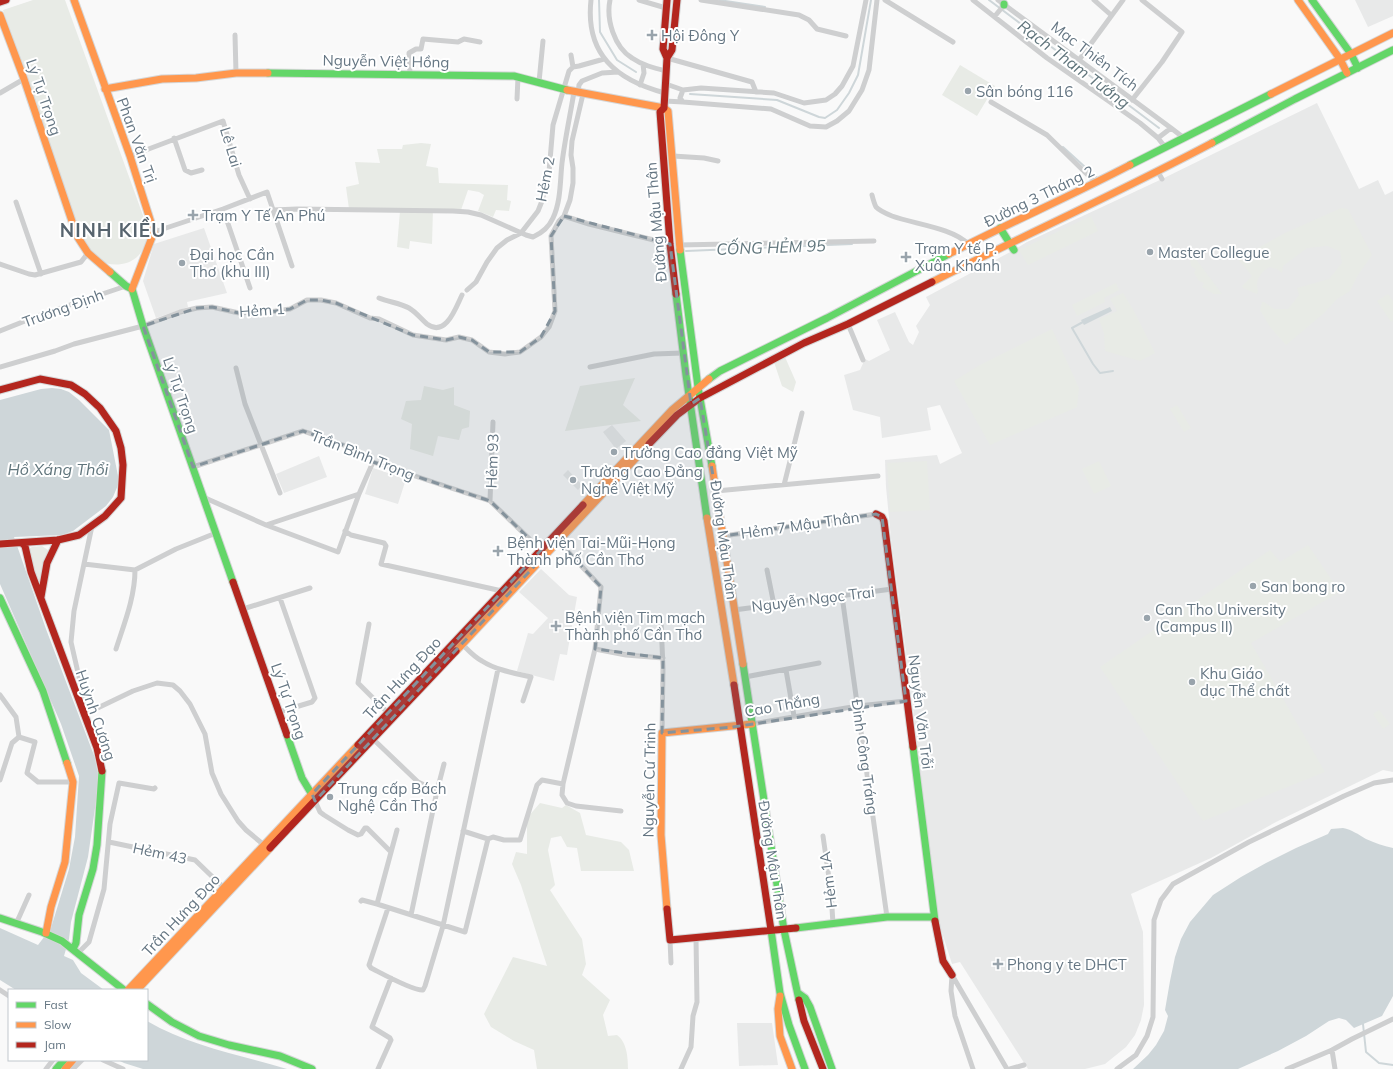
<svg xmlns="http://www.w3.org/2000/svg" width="1393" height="1069" font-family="Mulish,sans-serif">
	<rect width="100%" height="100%" fill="#f9f9f9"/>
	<path fill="#e8e9e9" d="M1355,0H1393V16L1368,27Z
		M1317,103L1359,189L1378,180L1385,195L1393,191V772L1383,770L1276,822L1211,858L1131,894L1143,932L1144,1005L1141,1020L1135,1035L1126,1047L1105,1064L1085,1069H1028L960,962L952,964L939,923L936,908L912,698L891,538L886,487L885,460L937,455L940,464L962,453L940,405L927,408L931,430L882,438L880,417L853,410L844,375L860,370L865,359L869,361L890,350L877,320L895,312L909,342L913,345L919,332L916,326L930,305L926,297L1014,250L1027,242L1162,179Z
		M204,228L227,293L187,302L188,307L156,318L143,281L154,244Z
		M612,425L626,441L616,449L603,432Z
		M319,456L327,477L284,493L276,474Z
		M373,468L406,479L398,504L365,494Z
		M568,470L582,485L578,490L563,475Z
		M541,569L569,595L577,597L567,655L560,654L554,681L517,671L528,633L533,634L548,618L519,592Z
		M737,1023H772L778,1065L739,1066Z"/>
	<path fill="#e8ebe6" d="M33,0H65L149,232C147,240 143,252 137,257C127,266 110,267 99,260C93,256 89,249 84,244L3,10Z
		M960,65L995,86L977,116L942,95Z
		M421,143L431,144L426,166L438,168L439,183L508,185L507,200L511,201L509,211L496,210L493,217L478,211L484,195L479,192L468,190L461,210L433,209L432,244L410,241L409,249L397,247L400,211L349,209L346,187L359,184L355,162L380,163L377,149H402L403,145Z
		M1341,208L1348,209L1372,255L1358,275L1350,291L1337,299L1324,313L1286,345L1270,327L1260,310L1262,302H1264L1274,309H1288L1299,295L1297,288L1329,279L1342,263L1340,251L1327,246L1307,248L1283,266L1282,273L1277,269L1269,267C1260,273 1255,280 1258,291L1257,294L1243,288L1242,286L1252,276L1238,259L1285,233Z
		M1091,216L1098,231L1028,265L1019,250Z
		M1189,250L1222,294H1214L1202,287L1204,283L1199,281L1194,273L1196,269L1191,266Z
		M1116,283L1119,290L1104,298L1105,302L1077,316L1072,305Z
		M1123,293L1134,311L1155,353L1140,361L1105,351L1104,333L1099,319L1117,311L1110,299Z
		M1388,294L1393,301V321L1391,322L1377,301Z
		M1052,329L1079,388L1077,407L990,445L954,381L978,366Z
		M785,357L796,382L793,392L782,386L774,362Z
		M635,378L623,405L641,421L565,431L580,386Z
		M424,386L443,390L454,387V405L470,411L469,427L462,429L459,440L438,436L433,456L410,449L412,424L401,419L406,401L421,400Z
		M1177,405L1191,428L1184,432L1170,409Z
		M927,461L930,510L890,512L887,463Z
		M1099,461L1111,486L1094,494L1082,469Z
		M1308,545L1340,592L1251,643L1325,772L1203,821L1100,667L1270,550L1280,562Z
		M42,546L48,550V554L39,588L29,549L32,547Z
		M1379,710L1390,724L1383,729L1373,714Z
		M540,803L562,808L566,805L580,813L586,835L621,842L629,850L634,871H581L577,848L567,847L561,836L551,838L548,850L555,885L550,890L582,939L586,964L582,975L610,1000L603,1015L608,1036L617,1035C627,1042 628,1058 628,1069H537L534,1050L514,1041L491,1027L484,1014L513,957L547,966L521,885L512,864L516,852L527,854V818Z"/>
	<path fill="#ced6d9" d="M1110,307L1112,311L1084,325L1081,320Z
		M52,388L61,389L69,392L79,400L109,430L118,476V485L113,497L106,506L73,531L62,535L14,537L46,629L95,758L99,780L88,857L71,922L69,939L64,956L73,960L81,973L104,990H16L0,980V928L38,945L51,928L69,869L75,837L79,776L61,724L0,584V400L41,389Z
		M1343,828C1352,830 1358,834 1366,839C1375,843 1383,846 1393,848V996L1382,1016L1354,1028L1346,1020L1339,1018L1329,1021L1306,1036L1278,1051L1238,1069H1133L1148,1055L1156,1045L1164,1031L1168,1016L1165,1010L1170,981L1175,957L1181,939L1190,922L1213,895L1241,877L1266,863L1296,848L1328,834L1331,829Z
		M147,1021C190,1046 240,1055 287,1069H143L124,1063L118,1060H147Z"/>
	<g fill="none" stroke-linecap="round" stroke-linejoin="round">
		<path stroke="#ced6d9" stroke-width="2" d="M599,0L600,32L617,60L636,72
			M719,0L765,7
			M989,0L1159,128
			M690,94L777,100L819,117L825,118L837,110L849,93L858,75L871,0
			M1063,147L1096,177
			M686,251L852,244
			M1083,322L1072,328L1093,364L1100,373L1113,371
			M1363,1024L1366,1052L1379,1063L1393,1065"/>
		<g stroke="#d5d6d7" stroke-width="9">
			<path id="fast" d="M1312,0L1351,54L1358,68
				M1004,4V5
				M268,73L514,76L567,90
				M1212,143L1295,99L1393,50
				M1130,165L1271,94
				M1000,228L1014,250
				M680,250L698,387L712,466
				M110,272L126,286L132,289L143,326L233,582
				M676,294L686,375L707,518
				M709,379L720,371L827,318L949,254
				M0,598L43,691L67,763
				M743,664L784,930L799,1000
				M287,735L302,778L314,798
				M913,747L935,921
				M0,918L42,932L62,941L124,990
				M796,928L887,917H934
				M771,930L780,993L789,1025L805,1069
				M73,949L76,943L79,915L93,869L97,845L102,771
				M798,993L805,998L810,1007L832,1069
				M147,1004L172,1022L199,1036L229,1045L280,1056L312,1069
				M56,1069L64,1060"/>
		</g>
		<g stroke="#d5d6d7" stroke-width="9">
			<path id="slow" d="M74,0L130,156L154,232L132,289
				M1298,0L1340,59L1347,73
				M0,15L24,79L77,236L88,253L110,272
				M105,89L162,79L196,78L236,73H268
				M567,90L664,108L668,111L680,250
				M1271,94L1393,33
				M949,254C1009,223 1071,196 1130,165
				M932,282C1025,235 1120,192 1212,143
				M712,466L743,664
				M583,505L672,410L709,379
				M707,518L734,685
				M456,651L649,444
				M667,909L661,835L662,733L752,724
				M46,933L51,907L65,862L73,782L67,763
				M128,990L358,745
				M137,990L270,848
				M780,996L778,1009L780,1036L792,1069
				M65,1069L73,1060"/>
		</g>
		<g stroke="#d5d6d7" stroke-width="9">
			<path id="jam" d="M667,0L663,49L667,58L664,108L660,112L670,244L676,294
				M0,2L6,0
				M667,58L672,50L677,0
				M0,390L40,379L71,385L85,394L100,408L116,431L121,448L123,465L121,498L105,516L79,535L58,540L0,544
				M649,444L677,415L700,398L804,343L848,324L932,282
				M876,514L882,517L884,521L913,747
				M22,543L25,546L31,572L97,748L102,771
				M233,582L287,735
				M41,597L47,563L58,540
				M734,685L771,930
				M358,745L583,505
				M270,848L456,651
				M667,909L670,940L796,928
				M935,921L943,961L952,975
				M799,1000L804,1021L823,1069"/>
		</g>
		<path stroke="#cecfd0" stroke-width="5" d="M591,0C585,54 616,80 665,93
			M610,0C606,19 614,47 632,58C642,65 654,68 666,71
			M639,0L666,8
			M701,0L799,15L809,20L817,29L846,36
			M866,0L853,66L842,86L835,94L826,100L804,103L774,93L701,88L683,90L680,98L683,102L771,109L810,126L826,127L837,121L849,111L862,90L869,70L877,0
			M885,0L953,42
			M973,0L1047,58L1140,123L1158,138
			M998,0L1171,128
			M1094,0L1111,15
			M995,16L1004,5
			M235,35L236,73
			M571,55L573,67
			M667,58L752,82L756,92
			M1079,60L1123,0
			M410,74L409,53L416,49H421L423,39L458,42L464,39L480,42
			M539,82L543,41
			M666,84L683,90
			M640,85L644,73L643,64
			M0,93L24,79
			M578,93L579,85L582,81L602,73L618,72
			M517,99L518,77
			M1132,100L1162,62L1182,32L1142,0
			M665,101L683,102
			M991,102L1047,135L1096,183
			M174,138L185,170L191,173L202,170
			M1165,147L1158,138L1171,128L1184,138
			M130,156L223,121L239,175L250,199
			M673,156L704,158L718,161
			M1158,172L1162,179
			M872,195C873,199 874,203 876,207C880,211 887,214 892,216C914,224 953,228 968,244
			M16,202L41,274
			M223,209L250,288
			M273,210L297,209L453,211L468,212L481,215L526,235L533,237C542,233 549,227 553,218C561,201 560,181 562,163C565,139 570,116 574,92
			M564,216L589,224L670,244
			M154,232L223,209L267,192L292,266
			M679,245L874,241
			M0,264L29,274L35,275L81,262L88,253
			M467,290L476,282L487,262L497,248L507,240L521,233L538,211L542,201L549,172L553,125L569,71L573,67L579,66L604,59
			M379,298C389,302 400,303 409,308C416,312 421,319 427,324C446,338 456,307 462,295
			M848,324L863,360
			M0,331L40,315L126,286
			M0,367L55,351L74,344L143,326L180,312L197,308L212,307L239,313L253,312H269L290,309L307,300H321L336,303L370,318L379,319L413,335L446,340L459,337L472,340L489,352L505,354L520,352L541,337L549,327L555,311L551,236L559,221L564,216L570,200L573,183V168L571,155L572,141L583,94
			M590,367L654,354L683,353
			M236,368L245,404L280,493
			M193,467L303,431L346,446L373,462L490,501L541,550
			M784,485L802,413
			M716,491L878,476
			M359,494L373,462
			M203,497L266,525L359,494L338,552L266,525
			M490,501L493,422
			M92,526L74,611L71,642L84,699L83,715L133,691L157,683L173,685L180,691L190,704L205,734L212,773L221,794L238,821L246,830L264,845
			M345,531L351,535L384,543L386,546L381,564L502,591
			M723,536L876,514
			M84,564L135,570L176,549L216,533
			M767,570L774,605
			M842,596L887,917
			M243,609L310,588
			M734,610L892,589
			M661,621L663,668L662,733
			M369,624L358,683L388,713
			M462,644C468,650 474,657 482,661C496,670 514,673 531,677L523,701
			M116,649C124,624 135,597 135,570
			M595,649L626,655L663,658
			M786,670L794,716
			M745,677L819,663
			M0,695L16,717L19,737L12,743L0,780
			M279,712L312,702L315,698L280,598
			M752,724L858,706L906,701
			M19,737L35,742L27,773L38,782H73
			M373,739L418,782L437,791
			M563,784L562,795L567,803L576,806L621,811
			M315,801L320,812L324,815L348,830L358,835L361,834L365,828H367L390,851
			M463,831L488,839L493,837L504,840H520L537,785L542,780L563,784L595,649L601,587L558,541
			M823,836L831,892L833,924
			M109,842L195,860L224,888
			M361,901L362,900L377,904L465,932L488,839
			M377,904L397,830
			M388,908L369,965L371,968C381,973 413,991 423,990L425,986L443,926L498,669
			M411,915L437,791L444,764
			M16,924L29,895
			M670,940L671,963
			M77,954L89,942L104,889L110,824L119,783L154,789L155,788
			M952,975L1007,1069
			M952,975L951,991L955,1016L973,1069
			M0,990L9,996
			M1332,1050L1335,1069
			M103,1060L123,1069
			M46,1069L53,1060
			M73,1069L82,1060
			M378,1069L391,1040L390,1038L372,1027L391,978
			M681,1069L691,1047L693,1016L697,1002L696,938
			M1010,1069L1024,1065
			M1117,1069L1136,1055L1147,1036L1153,1017L1154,920L1161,900L1173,884L1249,842L1344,796L1374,783L1393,780
			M1287,1069L1332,1050L1352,1039L1393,1019"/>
		<use href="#fast" stroke="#63d668" stroke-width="7"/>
		<use href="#slow" stroke="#ff974d" stroke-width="7"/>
		<use href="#jam" stroke="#b3261e" stroke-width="7"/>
	</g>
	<path fill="#84929c" fill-opacity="0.2" stroke="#84929c" stroke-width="3" stroke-dasharray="8 5" stroke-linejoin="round" d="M564,216L670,244L691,404L700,398L723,536L876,514L882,517L906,701L733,727L662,733L663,658L595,649L601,587L558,541L315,801L312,794L541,550L490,501L373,462L346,446L303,431L193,467L143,326L197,308L212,307L239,313L269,312L290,309L307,300H321L336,303L413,335L446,340L459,337L472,340L489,352H520L541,337L555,311L551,236Z"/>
	<g fill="#99a4ac" stroke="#fff" stroke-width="1.5">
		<path d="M650 29h4v4h4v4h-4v4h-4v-4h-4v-4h4z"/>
		<circle cx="968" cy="91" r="4"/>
		<path d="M191 209h4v4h4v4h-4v4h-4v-4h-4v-4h4z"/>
		<circle cx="1150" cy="252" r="4"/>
		<path d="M904 251h4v4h4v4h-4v4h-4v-4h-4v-4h4z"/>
		<circle cx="182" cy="263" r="4"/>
		<circle cx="614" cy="452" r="4"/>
		<circle cx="573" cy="480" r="4"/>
		<path d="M496 545h4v4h4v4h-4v4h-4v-4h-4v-4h4z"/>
		<circle cx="1253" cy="586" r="4"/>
		<circle cx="1147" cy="618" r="4"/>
		<path d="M554 620h4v4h4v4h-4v4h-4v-4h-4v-4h4z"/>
		<circle cx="1192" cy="682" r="4"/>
		<circle cx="330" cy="797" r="4"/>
		<path d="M996 958h4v4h4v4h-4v4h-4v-4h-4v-4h4z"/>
	</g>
	<g text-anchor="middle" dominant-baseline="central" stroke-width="4" stroke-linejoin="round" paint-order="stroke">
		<g font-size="15" fill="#657683" stroke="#fff" text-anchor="start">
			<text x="661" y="35">Hội Đông Y</text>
			<text x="976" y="91">Sân bóng 116</text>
			<text x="202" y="215">Trạm Y Tế An Phú</text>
			<text x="915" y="248">Trạm Y tế P.<tspan x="915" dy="17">Xuân Khánh</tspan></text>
			<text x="1158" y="252">Master Collegue</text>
			<text x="190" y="254">Đại học Cần<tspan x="190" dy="17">Thơ (khu III)</tspan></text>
			<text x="622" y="452">Trường Cao đẳng Việt Mỹ</text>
			<text x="581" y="471">Trường Cao Đẳng<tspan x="581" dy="17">Nghề Việt Mỹ</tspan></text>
			<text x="507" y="542">Bệnh viện Tai-Mũi-Họng<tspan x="507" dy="17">Thành phố Cần Thơ</tspan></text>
			<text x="1261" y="586">San bong ro</text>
			<text x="1155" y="609">Can Tho University<tspan x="1155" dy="17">(Campus II)</tspan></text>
			<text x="565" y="617">Bệnh viện Tim mạch<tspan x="565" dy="17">Thành phố Cần Thơ</tspan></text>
			<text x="1200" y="673">Khu Giáo<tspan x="1200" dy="17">dục Thể chất</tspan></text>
			<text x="338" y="788">Trung cấp Bách<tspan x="338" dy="17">Nghệ Cần Thơ</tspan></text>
			<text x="1007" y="964">Phong y te DHCT</text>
		</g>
		<g font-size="15" fill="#657683" stroke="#fff">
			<text transform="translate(1095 56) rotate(37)">Mạc Thiên Tích</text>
			<text transform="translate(386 61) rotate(1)">Nguyễn Việt Hồng</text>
			<text transform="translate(44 97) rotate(71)">Lý Tự Trọng</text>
			<text transform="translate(137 140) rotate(70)">Phan Văn Trị</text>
			<text transform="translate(231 147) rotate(73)">Lê Lai</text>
			<text transform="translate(545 179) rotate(-79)">Hẻm 2</text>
			<text transform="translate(1039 196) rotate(-26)">Đường 3 Tháng 2</text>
			<text transform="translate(656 222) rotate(-95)">Đường Mậu Thân</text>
			<text transform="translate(63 308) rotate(-20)">Trương Định</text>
			<text transform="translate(262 310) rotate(-4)">Hẻm 1</text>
			<text transform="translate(181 395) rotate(71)">Lý Tự Trọng</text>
			<text transform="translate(363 455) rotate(22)">Trần Bình Trọng</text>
			<text transform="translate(492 461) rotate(-88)">Hẻm 93</text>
			<text transform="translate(800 525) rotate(-8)">Hẻm 7 Mậu Thân</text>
			<text transform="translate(724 540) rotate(82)">Đường Mậu Thân</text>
			<text transform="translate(813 599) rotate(-7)">Nguyễn Ngọc Trai</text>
			<text transform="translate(402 678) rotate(-47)">Trần Hưng Đạo</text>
			<text transform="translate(289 701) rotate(71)">Lý Tự Trọng</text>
			<text transform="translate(782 705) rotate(-10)">Cao Thắng</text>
			<text transform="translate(921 712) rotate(83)">Nguyễn Văn Trỗi</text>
			<text transform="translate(96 715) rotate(71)">Huỳnh Cương</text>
			<text transform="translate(865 757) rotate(82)">Đinh Công Tráng</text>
			<text transform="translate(649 780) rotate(-89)">Nguyễn Cư Trinh</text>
			<text transform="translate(160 853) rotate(12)">Hẻm 43</text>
			<text transform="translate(773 860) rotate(81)">Đường Mậu Thân</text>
			<text transform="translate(828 880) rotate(-97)">Hẻm 1A</text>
			<text transform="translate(181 915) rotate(-47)">Trần Hưng Đạo</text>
		</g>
		<g font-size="16" font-style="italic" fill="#60757c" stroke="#fff">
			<text transform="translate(1074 64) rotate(37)">Rạch Tham Tướng</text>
			<text transform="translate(771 247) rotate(-2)">CỐNG HẺM 95</text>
			<text x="58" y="469">Hồ Xáng Thổi</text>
		</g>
		<g font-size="19" font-weight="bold" letter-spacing="1" fill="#57646e" stroke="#fff">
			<text x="113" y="230">NINH KIỀU</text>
		</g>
	</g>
	<rect x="8" y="989" width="140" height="72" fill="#ffffff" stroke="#c1c8cd"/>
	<rect x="16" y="1002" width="20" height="6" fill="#63d668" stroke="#c1c8cd"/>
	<text x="44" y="1009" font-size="12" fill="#657683">Fast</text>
	<rect x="16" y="1022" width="20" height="6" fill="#ff974d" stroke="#c1c8cd"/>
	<text x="44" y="1029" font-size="12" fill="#657683">Slow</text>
	<rect x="16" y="1042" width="20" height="6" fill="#b3261e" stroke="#c1c8cd"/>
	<text x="44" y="1049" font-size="12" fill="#657683">Jam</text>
</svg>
